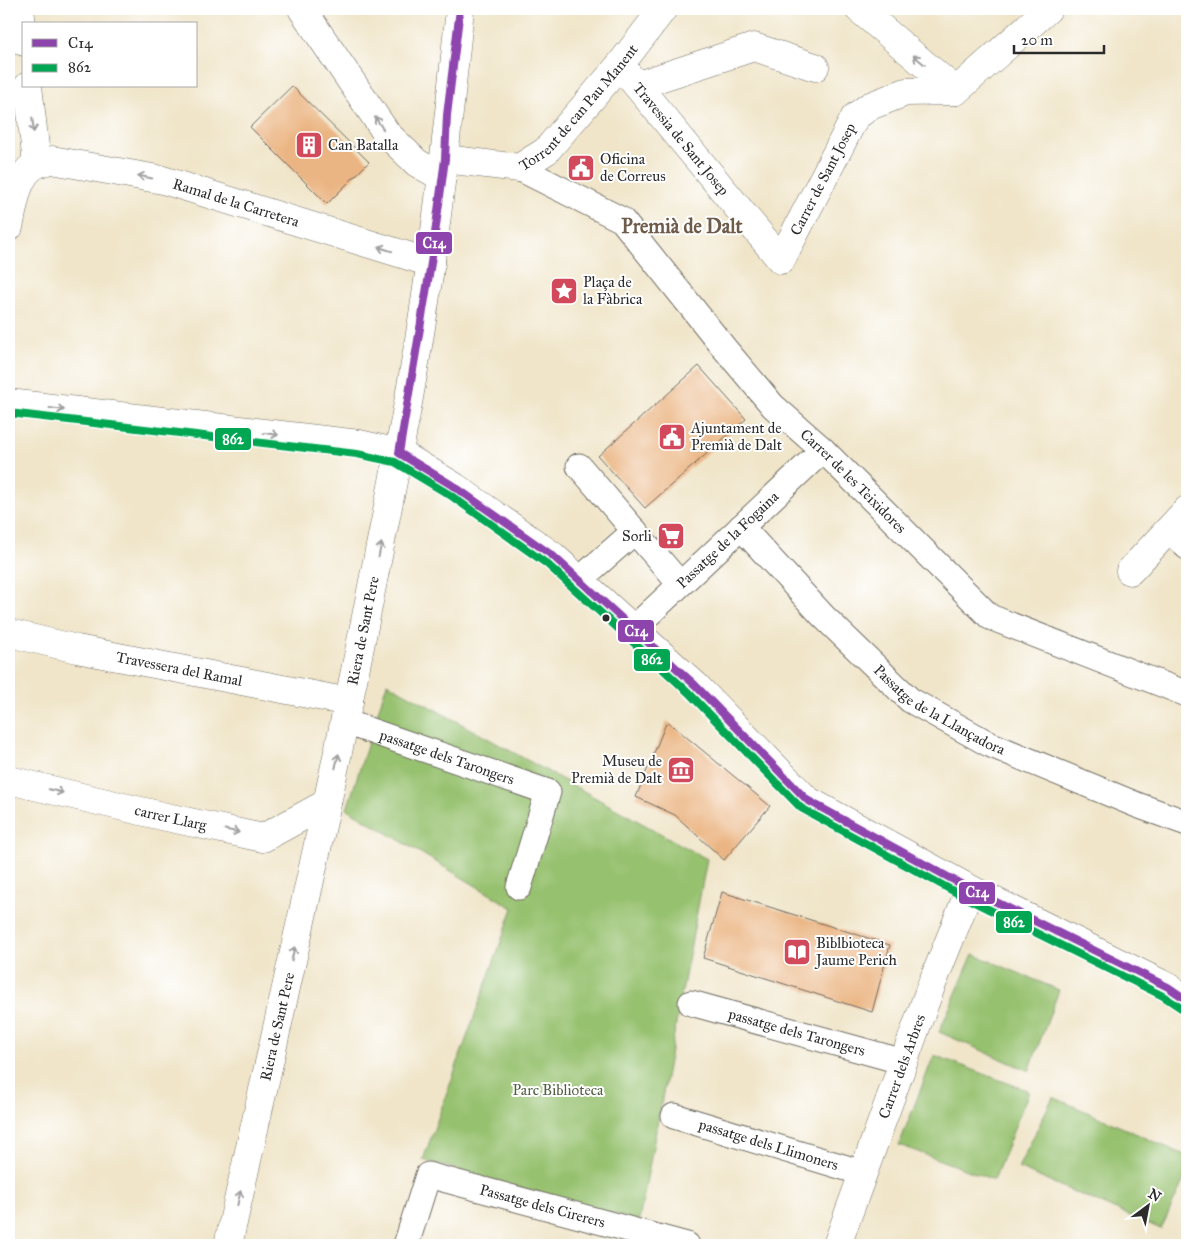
<svg xmlns="http://www.w3.org/2000/svg" width="1196" height="1254" font-family="'IM FELL Great Primer',serif">
	<rect width="100%" height="100%" fill="#fff"/>
	<filter id="ink" filterUnits="userSpaceOnUse"><feTurbulence type="fractalNoise" baseFrequency=".02" numOctaves="2"/><feDisplacementMap in="SourceGraphic" scale="10" xChannelSelector="R" yChannelSelector="G"/><feConvolveMatrix kernelMatrix="1 2 1 2 8 2 1 2 1" color-interpolation-filters="sRGB"/></filter>
	<filter id="wash" filterUnits="userSpaceOnUse"><feTurbulence type="fractalNoise" baseFrequency=".0096" numOctaves="4" result="noise"/><feDisplacementMap in="SourceGraphic" scale="20" xChannelSelector="R" yChannelSelector="G"/><feGaussianBlur stdDeviation="1.12" result="paint"/><feColorMatrix in="noise" values="0 0 0 0 0 0 0 0 0 0 0 0 0 0 0 0 0 1.4 0 .05"/><feComposite in="paint" operator="in"/></filter>
	<g filter="url(#wash)">
		<rect width="100%" height="100%" fill="#f0e5c9"/>
		<path fill="#96c16e" stroke="#60764c" d="M387,683L707,859L639,1221L423,1160L513,908L347,809Z
			M973,954L1059,990L1029,1071L939,1032Z
			M934,1055L1029,1091L994,1180L899,1145Z
			M1053,1097L1187,1156V1173L1161,1229L1018,1168Z"/>
		<g id="blocks">
			<path fill="#ebb583" d="M292,86L369,162L327,204L250,127Z
				M699,366L746,419L645,508L598,456Z
				M667,721L770,806L724,860L675,815L636,797Z
				M722,892L890,945L872,1012L703,958Z"/>
		</g>
	</g>
	<g filter="url(#ink)">
		<use href="#blocks" fill-opacity="0" stroke="#706c62" stroke-width="1"/>
		<g fill="none" stroke-linecap="round" stroke-linejoin="round">
			<g stroke="#706c62" stroke-width="27">
				<g id="pedestrian">
					<path id="s1" d="M519,168L622,220L725,349L773,406L823,450L990,617L1187,694"/>
					<path d="M579,466L680,584"/>
					<path id="s2" d="M741,527L823,616L910,700L989,744L1137,805L1187,823"/>
					<path d="M1168,530L1187,547"/>
					<path d="M579,580L635,531"/>
					<path id="s3" d="M633,629L823,450"/>
					<path id="s4" d="M345,722L548,792L519,887"/>
					<path id="s5" d="M691,1003L904,1062"/>
					<path id="s6" d="M674,1116L863,1173"/>
					<path id="s7" d="M406,1245L428,1175L687,1245"/>
				</g>
			</g>
			<g stroke="#706c62" stroke-width="29">
				<g id="minor">
					<path d="M20,9L24,42"/>
					<path d="M302,9L387,134L417,163L442,177"/>
					<path d="M859,9L956,91"/>
					<path id="s8" d="M620,65L781,260L855,117L870,106L906,92L956,91L1048,9"/>
					<path d="M638,85L754,47L815,67"/>
					<path d="M28,86L37,164"/>
					<path id="s9" d="M445,159L519,168L546,151L620,65L663,9"/>
					<path id="s10" d="M9,227C14,207 16,174 37,164C41,162 48,161 52,160L163,180L431,263"/>
					<path d="M9,403L359,444L399,453L455,487L553,556L695,685L807,800L970,889L1168,987L1187,1000"/>
					<path d="M1130,571L1187,510"/>
					<path id="s11" d="M9,633L77,649L349,702"/>
					<path id="s12" d="M9,780L162,816L263,838L327,803"/>
					<path id="s13" d="M228,1245C278,1021 331,797 375,571C396,468 417,364 431,260C443,177 451,93 460,9"/>
					<path id="s14" d="M837,1245L930,989L970,889"/>
				</g>
			</g>
			<use href="#pedestrian" stroke="#fff" stroke-width="25"/>
			<use href="#minor" stroke="#fff" stroke-width="28"/>
			<g stroke="#fff" stroke-width="11">
				<path id="bus-1" d="M460,9L447,115L445,159L431,263L399,453L455,487L553,556L695,685L807,800L970,889L1168,987L1187,1000"/>
			</g>
			<g stroke="#fff" stroke-width="11">
				<path id="bus-2" d="M9,413L357,454L395,462L450,495L547,564L688,692L801,808L966,898L1163,996L1181,1008"/>
			</g>
			<use href="#bus-1" stroke="#8e44ad" stroke-width="8"/>
			<use href="#bus-2" stroke="#00a651" stroke-width="8"/>
		</g>
		<defs><path id="oneway-shaft" d="M-6 0H5M1.5-3L5.5 0L1.5 3" fill="none" stroke-width="1.6" stroke-linecap="round" stroke-linejoin="round" transform="scale(1.25)"/></defs>
		<g stroke="#a0a0a0">
			<use href="#oneway-shaft" transform="translate(919 60) rotate(-140)"/>
			<use href="#oneway-shaft" transform="translate(379 123) rotate(-124)"/>
			<use href="#oneway-shaft" transform="translate(33 125) rotate(84)"/>
			<use href="#oneway-shaft" transform="translate(145 177) rotate(-169)"/>
			<use href="#oneway-shaft" transform="translate(385 249) rotate(-163)"/>
			<use href="#oneway-shaft" transform="translate(57 409) rotate(7)"/>
			<use href="#oneway-shaft" transform="translate(271 434) rotate(7)"/>
			<use href="#oneway-shaft" transform="translate(380 550) rotate(-79)"/>
			<use href="#oneway-shaft" transform="translate(337 761) rotate(-77)"/>
			<use href="#oneway-shaft" transform="translate(56 791) rotate(13)"/>
			<use href="#oneway-shaft" transform="translate(232 831) rotate(12)"/>
			<use href="#oneway-shaft" transform="translate(293 954) rotate(-77)"/>
			<use href="#oneway-shaft" transform="translate(239 1198) rotate(-77)"/>
		</g>
	</g>
	<defs>
		<g id="building-square" transform="scale(1.4375)"><rect x="-9" y="-9" width="18" height="18" rx="4" fill="#d1495b" stroke="#fff"/><path d="M-4-6H4V6H1V3H-1V6H-4ZM-2.5-4.3h1.7v1.8h-1.7ZM.8-4.3h1.7v1.8H.8ZM-2.5-1h1.7V.8h-1.7ZM.8-1h1.7V.8H.8Z" fill="#fff"/></g>
		<g id="civic-square" transform="scale(1.4375)"><rect x="-9" y="-9" width="18" height="18" rx="4" fill="#d1495b" stroke="#fff"/><path d="M-.6-6.5H3V-4.5H.6V-3L4-1V1h2V6H-6V1h2V-1L-.6-3ZM-1.2 2.5V6h2.4V2.5Z" fill="#fff"/></g>
		<g id="sight-square" transform="scale(1.4375)"><rect x="-9" y="-9" width="18" height="18" rx="4" fill="#d1495b" stroke="#fff"/><path d="M0-6L1.8-2.2L6-1.7L2.9 1.2L3.7 5.4L0 3.3L-3.7 5.4L-2.9 1.2L-6-1.7L-1.8-2.2Z" fill="#fff"/></g>
		<g id="supermarket-square" transform="scale(1.4375)"><rect x="-9" y="-9" width="18" height="18" rx="4" fill="#d1495b" stroke="#fff"/><path d="M-6-5.5h2.5l.6 2H6L4.5 2H-2.5L-4.4-4H-6ZM-1.5 3.2a1.3 1.3 0 1 0 .1 0ZM3 3.2a1.3 1.3 0 1 0 .1 0Z" fill="#fff"/></g>
		<g id="museum-square" transform="scale(1.4375)"><rect x="-9" y="-9" width="18" height="18" rx="4" fill="#d1495b" stroke="#fff"/><path d="M0-6L6-3V-2H-6V-3ZM-5-1h2V3h-2ZM-1-1h2V3h-2ZM3-1h2V3H3ZM-6 4H6V6H-6Z" fill="#fff"/></g>
		<g id="library-square" transform="scale(1.4375)"><rect x="-9" y="-9" width="18" height="18" rx="4" fill="#d1495b" stroke="#fff"/><path d="M-6-4Q-3-5.5-.7-3.5V5Q-3 3-6 4ZM6-4Q3-5.5 .7-3.5V5Q3 3 6 4Z" fill="#fff"/></g>
	</defs>
	<g fill-rule="evenodd">
		<use href="#building-square" x="309" y="145"/>
		<use href="#civic-square" x="581" y="168"/>
		<use href="#sight-square" x="564" y="291"/>
		<use href="#civic-square" x="672" y="437"/>
		<use href="#supermarket-square" x="671" y="536"/>
		<use href="#museum-square" x="681" y="770"/>
		<use href="#library-square" x="797" y="952"/>
	</g>
	<circle fill="#2b2b2b" stroke="#fff" stroke-width="2" cx="606" cy="618" r="4.5"/>
	<g text-anchor="middle" dominant-baseline="central" stroke-width="4" stroke-linejoin="round" paint-order="stroke">
		<g font-size="15" fill="#2b2b2b" stroke="#fff">
			<text stroke="none"><textPath href="#s9" startOffset="160">Torrent de can Pau Manent</textPath></text>
			<text stroke="none"><textPath href="#s8" startOffset="96">Travessia de Sant Josep</textPath></text>
			<text stroke="none"><textPath href="#s8" startOffset="344">Carrer de Sant Josep</textPath></text>
			<text stroke="none"><textPath href="#s10" startOffset="276">Ramal de la Carretera</textPath></text>
			<text stroke="none"><textPath href="#s1" startOffset="465">Carrer de les Teixidores</textPath></text>
			<text stroke="none"><textPath href="#s3" startOffset="130">Passatge de la Fogaina</textPath></text>
			<text stroke="none"><textPath href="#s13" startOffset="629">Riera de Sant Pere</textPath></text>
			<text stroke="none"><textPath href="#s11" startOffset="174">Travessera del Ramal</textPath></text>
			<text stroke="none"><textPath href="#s2" startOffset="272">Passatge de la Llançadora</textPath></text>
			<text stroke="none"><textPath href="#s4" startOffset="108">passatge dels Tarongers</textPath></text>
			<text stroke="none"><textPath href="#s12" startOffset="166">carrer Llarg</textPath></text>
			<text stroke="none"><textPath href="#s13" startOffset="224">Riera de Sant Pere</textPath></text>
			<text stroke="none"><textPath href="#s5" startOffset="110">passatge dels Tarongers</textPath></text>
			<text stroke="none"><textPath href="#s14" startOffset="190">Carrer dels Arbres</textPath></text>
			<text stroke="none"><textPath href="#s6" startOffset="99">passatge dels Llimoners</textPath></text>
			<text stroke="none"><textPath href="#s7" startOffset="192">Passatge dels Cirerers</textPath></text>
		</g>
		<g font-size="15" fill="#2b2b2b" stroke="#fff" text-anchor="start">
			<text x="328" y="145">Can Batalla</text>
			<text x="600" y="159">Oficina<tspan x="600" dy="17">de Correus</tspan></text>
			<text x="583" y="282">Plaça de<tspan x="583" dy="17">la Fàbrica</tspan></text>
			<text x="691" y="428">Ajuntament de<tspan x="691" dy="17">Premià de Dalt</tspan></text>
			<text x="652" y="536" text-anchor="end">Sorli</text>
			<text x="662" y="761" text-anchor="end">Museu de<tspan x="662" dy="17">Premià de Dalt</tspan></text>
			<text x="816" y="943">Biblbioteca<tspan x="816" dy="17">Jaume Perich</tspan></text>
		</g>
		<g font-size="15" fill="#506042" stroke="#fff">
			<text x="558" y="1090">Parc Biblioteca</text>
		</g>
		<g font-size="20" font-weight="bold" fill="#6e5b4a" stroke="#fff">
			<text x="682" y="226">Premià de Dalt</text>
		</g>
	</g>
	<g stroke="#fff" stroke-width="2">
		<rect x="415" y="231" width="38" height="24" rx="5" fill="#8e44ad"/>
		<rect x="214" y="427" width="38" height="24" rx="5" fill="#00a651"/>
		<rect x="617" y="619" width="38" height="24" rx="5" fill="#8e44ad"/>
		<rect x="633" y="648" width="38" height="24" rx="5" fill="#00a651"/>
		<rect x="958" y="881" width="38" height="24" rx="5" fill="#8e44ad"/>
		<rect x="995" y="910" width="38" height="24" rx="5" fill="#00a651"/>
	</g>
	<g font-size="14" text-anchor="middle" font-weight="bold" fill="#fff">
		<text x="434" y="248">C14</text>
		<text x="233" y="444">862</text>
		<text x="636" y="636">C14</text>
		<text x="652" y="664">862</text>
		<text x="977" y="897">C14</text>
		<text x="1014" y="927">862</text>
	</g>
	<rect width="1196" height="1254" fill="none" stroke="#fff" stroke-width="30"/>
	<rect x="22" y="22" width="175" height="65" fill="#ffffff" stroke="#aaaaaa"/>
	<rect x="32" y="39" width="25" height="8" fill="#8e44ad" stroke="#aaaaaa"/>
	<text x="68" y="48" font-size="15" fill="#2b2b2b">C14</text>
	<rect x="32" y="64" width="25" height="8" fill="#00a651" stroke="#aaaaaa"/>
	<text x="68" y="72" font-size="15" fill="#2b2b2b">862</text>
	<g transform="translate(1148 1206) rotate(32)" stroke="#ffffff" stroke-width="4" paint-order="stroke">
	<path d="M0-4L9 19L0 12L-9 19Z" fill="#2b2b2b"/>
	<text y="-8" font-size="14" font-weight="bold" text-anchor="middle" fill="#2b2b2b">N</text>
	</g>
	<path d="M1014 45v8h90v-8" fill="none" stroke="#2b2b2b" stroke-width="2.5"/>
	<text x="1021" y="45" font-size="15" fill="#2b2b2b" stroke="#ffffff" stroke-width="4" paint-order="stroke">20 m</text>
</svg>
